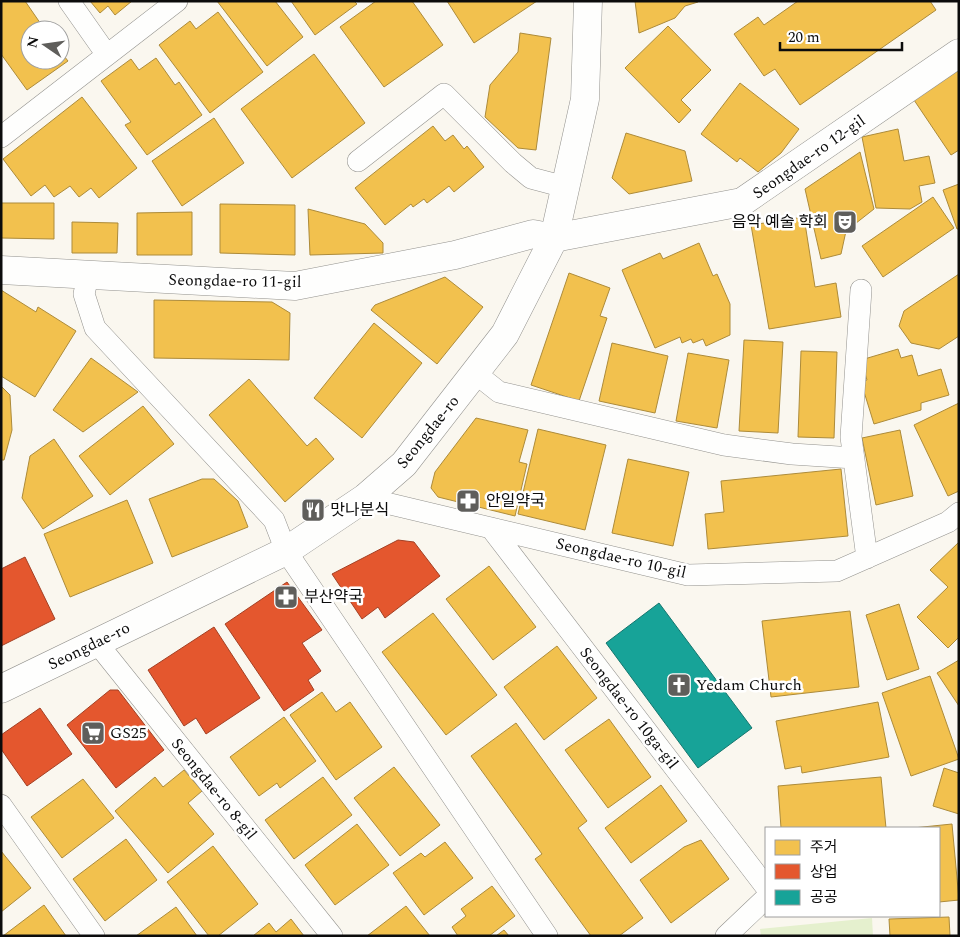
<svg xmlns="http://www.w3.org/2000/svg" width="960" height="937" font-family="Spectral,'Noto Sans KR',serif">
	<rect width="100%" height="100%" fill="#faf7ef"/>
	<path fill="#e5f0ce" d="M872,918L873,936H761L760,929Z"/>
	<path fill="#f2c14e" stroke="#ad8b3a" d="M1,1H25L45,30H30V60H60V51L68,61L27,90L1,54Z
		M90,1H132L115,15L108,6L100,13Z
		M217,1H275L303,37L267,66Z
		M291,1H354L357,4L315,35Z
		M376,1H412L443,45L384,87L340,27Z
		M447,1H537L474,43Z
		M635,1H698V2L685,6L675,18L639,33Z
		M798,1H930L936,10L800,105L775,69L764,76L734,34L758,17L764,25Z
		M218,12L263,72L210,113L159,45L190,21L196,29Z
		M668,26L711,70L681,100L691,110L679,123L625,68Z
		M520,33L551,38L536,150L518,148L485,117L490,85L518,52Z
		M314,54L365,123L292,178L241,109Z
		M156,58L175,85L179,82L202,115L147,155L125,125L131,122L101,81L131,59L139,70Z
		M959,69V150L951,155L914,100Z
		M740,83L799,129L781,153L758,172L740,158L737,162L701,134Z
		M82,97L137,168L99,198L91,188L79,197L70,186L54,197L45,185L31,196L3,159Z
		M214,118L244,163L182,206L152,161Z
		M433,126L445,141L453,135L464,149L467,146L484,167L454,192L449,186L427,203L424,199L413,207L411,204L385,225L355,188Z
		M898,129L904,161L929,156L935,183L919,186L922,202L910,209L876,208L862,137Z
		M626,133L685,151L692,181L629,194L612,178Z
		M860,152L874,209L846,231L841,254L821,259L805,189Z
		M959,184V229H957L943,190Z
		M933,197L954,228L883,277L862,246Z
		M1,203H54V239L1,238Z
		M220,204L295,205V255L220,253Z
		M308,209L365,224L383,243V253L310,255Z
		M192,212V255H137V213Z
		M804,217L815,287L836,283L841,317L769,329L751,225Z
		M72,222L118,223L117,253H72Z
		M699,243L713,276L717,274L730,304V335L706,346L703,339L693,343L691,339L682,343L680,337L655,348L622,270L660,253L663,259Z
		M569,273L610,288L600,316L607,318L579,401L531,385Z
		M959,274V336L939,349L911,343L899,326L904,311Z
		M445,277L483,307L437,364L371,310L375,305Z
		M1,290L36,312L38,307L76,331L35,397L1,376Z
		M154,300L272,302L290,313L289,360L154,358Z
		M374,323L422,363L362,438L314,398Z
		M744,340L783,342L778,433L739,431Z
		M612,343L668,356L655,413L599,401Z
		M898,349L901,358L912,355L918,376L941,369L949,395L921,403V410L874,424L861,382L867,380L861,360Z
		M801,351L837,352L834,438L798,437Z
		M688,353L729,360L717,428L676,421Z
		M91,358L138,392L83,432L53,410Z
		M249,379L307,446L316,438L334,459L285,502L209,415Z
		M1,386L10,395L12,430L4,460H1Z
		M959,403V491L948,496L914,425Z
		M143,406L174,444L110,495L79,456Z
		M476,418L528,430L519,462L527,464L515,516L438,497L431,488L435,472Z
		M538,429L606,445L585,530L518,514Z
		M900,430L913,496L876,505L862,438Z
		M54,439L93,496L43,529L22,498L30,456Z
		M628,459L689,472L673,546L612,533Z
		M841,469L848,536L708,549L705,514L724,512L721,481Z
		M202,479H214L238,501L248,527L172,557L149,499Z
		M127,500L153,563L70,597L44,534Z
		M959,542V637L948,648L917,617L948,587L930,570Z
		M489,566L536,627L493,660L446,599Z
		M899,604L919,669L887,680L866,615Z
		M850,611L859,687L771,697L762,621Z
		M433,613L497,695L446,735L382,652Z
		M557,646L597,698L544,740L504,687Z
		M959,660V706L937,673Z
		M930,676L959,759L911,776L882,693Z
		M322,692L336,712L350,702L382,747L336,780L290,715Z
		M878,702L889,757L802,773L801,766L785,769L776,721Z
		M284,717L316,761L280,788L277,783L259,796L230,757Z
		M609,719L651,777L608,808L565,750Z
		M516,723L587,821L578,828L643,918L619,936H591L535,859L542,854L471,756Z
		M394,767L440,825L400,856L354,798Z
		M944,768L959,773V814L933,806Z
		M184,770L202,791L188,803L214,834L168,873L115,811L155,777L163,787Z
		M323,777L352,815L294,859L265,820Z
		M881,777L886,828H781L778,786Z
		M83,779L114,818L62,858L31,817Z
		M661,785L687,821L631,863L605,828Z
		M357,824L389,865L335,905L305,865Z
		M952,824L959,900L939,902V828H913Z
		M126,839L157,880L105,921L73,879Z
		M701,840L729,879L671,923L640,880L684,847Z
		M445,842L473,878L424,915L393,873L421,853L425,857Z
		M213,846L258,904L218,936H209L167,882Z
		M1,851L31,888L1,912Z
		M492,886L515,916L489,936H458L452,927L466,916L461,909Z
		M44,905L66,936H3Z
		M406,906L430,936H367Z
		M176,907L197,936H136Z
		M949,917L950,936H890L889,919Z
		M291,919L304,936H253L269,923L276,932Z
		M504,930L509,936H496Z"/>
	<path fill="#e4572e" stroke="#a34024" d="M398,540L414,542L440,576L385,618L378,607L362,619L332,574Z
		M25,557L55,619L1,646V569Z
		M287,582L322,630L302,643L321,671L308,680L314,690L284,711L225,624Z
		M214,627L260,698L206,734L196,718L184,726L148,670Z
		M110,690H118L164,750L116,788L67,725Z
		M40,708L72,754L27,786L1,749V735Z"/>
	<path fill="#17a398" stroke="#14766e" d="M659,603L752,728L698,768L606,643Z"/>
	<g fill="none" stroke-linecap="round" stroke-linejoin="round">
		<g stroke="#93928e" stroke-width="22">
			<path id="service" d="M69,1L107,55
				M1,137L177,1
				M358,161L444,94L513,163L531,178L565,187
				M88,276L84,294L95,328L274,520L286,551L547,936
				M861,290L851,437L867,558
				M475,373L499,392L724,445L792,454L854,458
				M365,498L688,575L837,571L948,522L959,513
				M491,528L766,887
				M97,643L332,936
				M1,805L94,936
				M726,936L766,898"/>
		</g>
		<g stroke="#93928e" stroke-width="29">
			<path id="minor" d="M1,270L295,286L455,255L533,234L554,238L742,202L959,53"/>
		</g>
		<g stroke="#93928e" stroke-width="29">
			<path id="tertiary" d="M1,689L286,551L365,498L404,464L505,334L554,238L585,99L588,1"/>
		</g>
		<use href="#service" stroke="#fefefd" stroke-width="21"/>
		<use href="#minor" stroke="#fefefd" stroke-width="28"/>
		<use href="#tertiary" stroke="#fefefd" stroke-width="28"/>
	</g>
	<defs>
		<g id="theatre-square" transform="scale(1.25)"><rect x="-9" y="-9" width="18" height="18" rx="4" fill="#5f5e5b" stroke="#fff"/><path d="M-5-5.5Q0-4 5-5.5V0Q5 5 0 6Q-5 5-5 0ZM-3.3-2.5H-1v1.5H-3.3ZM1-2.5H3.3v1.5H1ZM-2.8 1Q0 5.5 2.8 1Z" fill="#fff"/></g>
		<g id="pharmacy-square" transform="scale(1.25)"><rect x="-9" y="-9" width="18" height="18" rx="4" fill="#5f5e5b" stroke="#fff"/><path d="M-2-6h4v4h4v4h-4v4h-4v-4h-4v-4h4Z" fill="#fff"/></g>
		<g id="restaurant-square" transform="scale(1.25)"><rect x="-9" y="-9" width="18" height="18" rx="4" fill="#5f5e5b" stroke="#fff"/><path d="M-5-6h1v4h1v-4h1v4h1v-4h1v5L-1.5 .5V6h-2V.5L-5-1ZM5-6V6H3V1.5H1.5Q1.5-4 5-6Z" fill="#fff"/></g>
		<g id="church-square" transform="scale(1.25)"><rect x="-9" y="-9" width="18" height="18" rx="4" fill="#5f5e5b" stroke="#fff"/><path d="M-1.2-6h2.4v3.5h3.3v2.4h-3.3V6h-2.4V-.1h-3.3v-2.4h3.3Z" fill="#fff"/></g>
		<g id="supermarket-square" transform="scale(1.25)"><rect x="-9" y="-9" width="18" height="18" rx="4" fill="#5f5e5b" stroke="#fff"/><path d="M-6-5.5h2.5l.6 2H6L4.5 2H-2.5L-4.4-4H-6ZM-1.5 3.2a1.3 1.3 0 1 0 .1 0ZM3 3.2a1.3 1.3 0 1 0 .1 0Z" fill="#fff"/></g>
	</defs>
	<g fill-rule="evenodd">
		<use href="#theatre-square" x="845" y="222"/>
		<use href="#pharmacy-square" x="468" y="501"/>
		<use href="#restaurant-square" x="313" y="510"/>
		<use href="#pharmacy-square" x="286" y="597"/>
		<use href="#church-square" x="679" y="685"/>
		<use href="#supermarket-square" x="93" y="733"/>
	</g>
	<g text-anchor="middle" dominant-baseline="central" stroke-width="5" stroke-linejoin="round" paint-order="stroke">
		<g font-size="16" fill="#0c0c0c" stroke="#fff">
			<text transform="translate(809 157) rotate(-35)">Seongdae-ro 12-gil</text>
			<text transform="translate(235 281) rotate(1)">Seongdae-ro 11-gil</text>
			<text transform="translate(428 432) rotate(-51)">Seongdae-ro</text>
			<text transform="translate(621 558) rotate(13)">Seongdae-ro 10-gil</text>
			<text transform="translate(89 646) rotate(-26)">Seongdae-ro</text>
			<text transform="translate(629 708) rotate(52)">Seongdae-ro 10ga-gil</text>
			<text transform="translate(214 789) rotate(51)">Seongdae-ro 8-gil</text>
		</g>
		<g font-size="16" fill="#0c0c0c" stroke="#fff" text-anchor="start">
			<text x="828" y="222" text-anchor="end">음악 예술 학회</text>
			<text x="486" y="501">안일약국</text>
			<text x="330" y="510">맛나분식</text>
			<text x="304" y="597">부산약국</text>
			<text x="696" y="685">Yedam Church</text>
			<text x="110" y="733">GS25</text>
		</g>
	</g>
	<rect width="960" height="937" fill="none" stroke="#0c0c0c" stroke-width="5"/>
	<rect x="765" y="827" width="175" height="90" fill="#ffffff" stroke="#9e9e9e"/>
	<rect x="775" y="840" width="25" height="15" fill="#f2c14e" stroke="#9e9e9e"/>
	<text x="810" y="852" font-size="15" fill="#0c0c0c">주거</text>
	<rect x="775" y="864" width="25" height="15" fill="#e4572e" stroke="#9e9e9e"/>
	<text x="810" y="877" font-size="15" fill="#0c0c0c">상업</text>
	<rect x="775" y="890" width="25" height="15" fill="#17a398" stroke="#9e9e9e"/>
	<text x="810" y="902" font-size="15" fill="#0c0c0c">공공</text>
	<g transform="translate(45 45) rotate(283)"><circle r="24" fill="#ffffff" stroke="#9e9e9e"/>
	<path d="M0-4L9 19L0 12L-9 19Z" fill="#5f5e5b"/>
	<text y="-8" font-size="14" font-weight="bold" text-anchor="middle" fill="#0c0c0c">N</text>
	</g>
	<path d="M780 42v8h122v-8" fill="none" stroke="#0c0c0c" stroke-width="2.5"/>
	<text x="788" y="42" font-size="15" fill="#0c0c0c" stroke="#ffffff" stroke-width="4" paint-order="stroke">20 m</text>
</svg>
